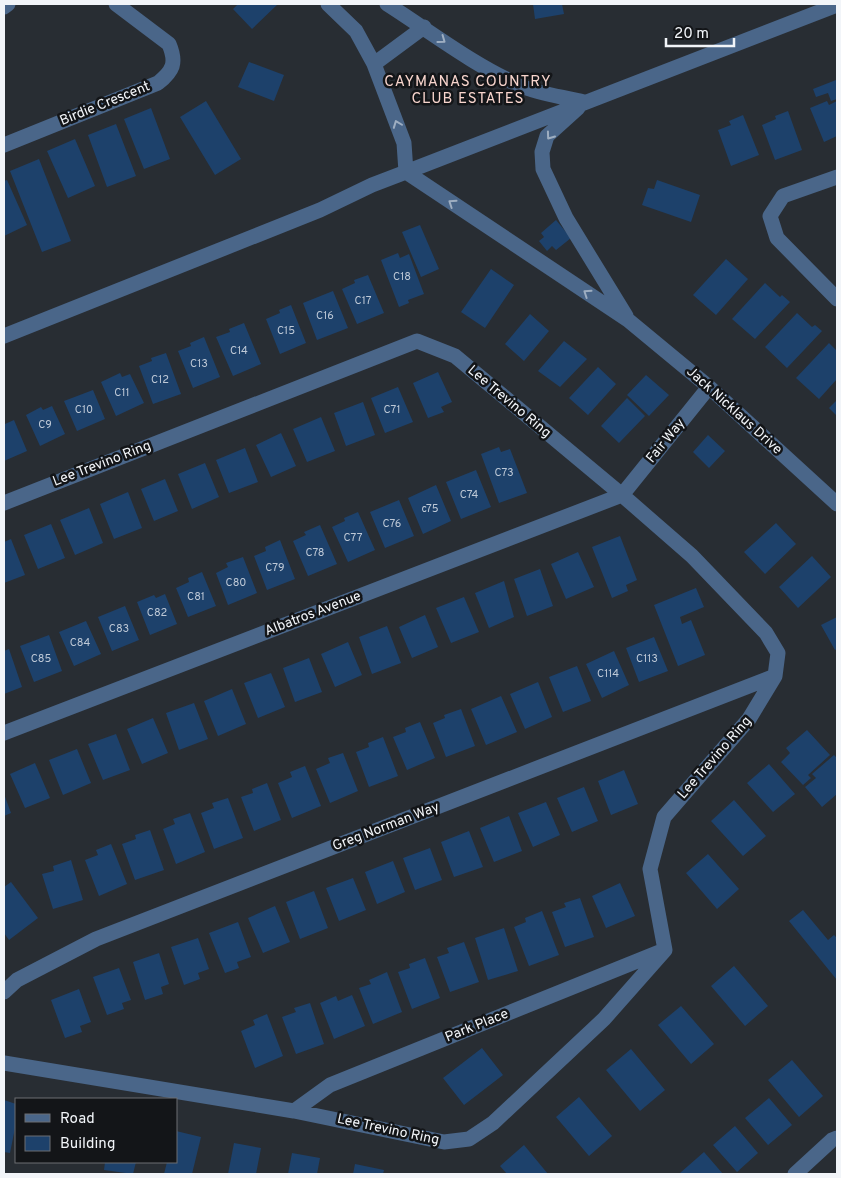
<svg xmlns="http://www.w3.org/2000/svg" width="841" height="1178" font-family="Overpass,sans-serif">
	<rect width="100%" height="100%" fill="#282d33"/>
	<path fill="#1d416b" d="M238,4H278L252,29L233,9Z
		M533,4H562L564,14L535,19Z
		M249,62L284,75L274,101L238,87Z
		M836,80L837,99L831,101L828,93L816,97L813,89Z
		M206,101L241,159L215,175L180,117Z
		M827,101L829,105L837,101V136L824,142L810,108Z
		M151,108L170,159L144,169L124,119Z
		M788,111L802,150L775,160L762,125L776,119L775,116Z
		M743,115L759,155L731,166L718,130L731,125L729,121Z
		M116,124L136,176L107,187L88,135Z
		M75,139L95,186L68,198L47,151Z
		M39,159L71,241L42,252L10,171Z
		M7,180L27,225L4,236V181Z
		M657,180L700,195L691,222L642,205L648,188L654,189Z
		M556,220L571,238L556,250L552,246L547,251L539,241L544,237L541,233Z
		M420,225L439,269L421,277L402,232Z
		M398,253L400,258L409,254L424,294L408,300L409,303L399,307L381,260Z
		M726,259L748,279L716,315L693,295Z
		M491,269L514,285L485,328L461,312Z
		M368,275L384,313L357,324L342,289L355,283L354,280Z
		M765,283L780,297L782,295L790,302L755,339L732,319Z
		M333,291L348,328L317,340L303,303Z
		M291,305L306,343L280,354L266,319L280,313L279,310Z
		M797,313L812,327L815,325L822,331L787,368L765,347Z
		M530,314L549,331L524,361L505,344Z
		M244,323L261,364L233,376L216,337L230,332L229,329Z
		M204,337L220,377L193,388L178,351L191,346L190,343Z
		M564,341L587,359L560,387L538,371Z
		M829,343L837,351V379L819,399L796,378Z
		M166,353L181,394L153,404L139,366L152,361L151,358Z
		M598,367L616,384L588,415L569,398Z
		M438,372L452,402L441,407L444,412L428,418L413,383Z
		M120,373L122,377L130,374L144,403L116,416L101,382Z
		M646,375L669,395L649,416L627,395Z
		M398,387L413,422L385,433L371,398Z
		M93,390L105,419L77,431L64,401Z
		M627,398L645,416L619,443L601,426Z
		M837,400V416L829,408Z
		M363,402L375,435L346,446L334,413Z
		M52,406L65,434L40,446L26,415L41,407L43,410Z
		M321,417L335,451L307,462L293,429Z
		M14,420L27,451L4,461V421L5,424Z
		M281,433L296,466L271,477L256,445Z
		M708,435L725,451L709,468L693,452Z
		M499,447L501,452L510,449L527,493L499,503L481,454Z
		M245,448L258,482L229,493L216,460Z
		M205,463L219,497L192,509L178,474Z
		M476,470L491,507L461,519L446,482Z
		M165,479L178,511L154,521L141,489Z
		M436,485L451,521L423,534L408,498Z
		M128,492L142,528L114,539L100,504Z
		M399,500L414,536L385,548L370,512Z
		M89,508L103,543L75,555L60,520Z
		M358,512L375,550L348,562L332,527L345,521L344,518Z
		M776,523L796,544L765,574L744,552Z
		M51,524L65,558L38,569L24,535Z
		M320,525L337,564L308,576L293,541L306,535L304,532Z
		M620,536L637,580L626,585L628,591L612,598L592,547Z
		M11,539L25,575L4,583V542Z
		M280,540L295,579L267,590L254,556L266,551L265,547Z
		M578,552L594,587L566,599L551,564Z
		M812,556L831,577L798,608L779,587Z
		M243,557L257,593L228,605L216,573L228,567L226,563Z
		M540,569L553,606L527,616L514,579Z
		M202,572L216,606L188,617L176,588L189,582L188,578Z
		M504,581L514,617L489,628L475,593Z
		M696,588L704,607L680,617L682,624L691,620L705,655L678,666L654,605Z
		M165,594L177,624L150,635L137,602L154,595L156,598Z
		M464,597L479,632L451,643L436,608Z
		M125,606L139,640L112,651L98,617Z
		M425,615L438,647L412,658L399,627Z
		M837,617V649L835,650L821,625Z
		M86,621L101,654L74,666L59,632Z
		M387,626L401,663L372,674L359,637Z
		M49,635L62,671L34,682L20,646Z
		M654,637L668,671L639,682L626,648Z
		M348,642L362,675L335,687L321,654Z
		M9,649L22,687L4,694V651Z
		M614,651L629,685L602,698L586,664Z
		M309,658L322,692L295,702L283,668Z
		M577,666L591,701L563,712L549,677Z
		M271,673L285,707L258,718L244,683Z
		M538,682L552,717L525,729L510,694Z
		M232,689L246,724L218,736L204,701Z
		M501,696L517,732L486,745L471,709Z
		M194,703L208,739L179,750L166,713Z
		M461,709L475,746L446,757L433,723L445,718L444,715Z
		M153,718L168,753L142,764L127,729Z
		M420,722L435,758L407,770L393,737L406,732L405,728Z
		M807,730L830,755L808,775L811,778L803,785L781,762L790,753L786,748Z
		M116,734L130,770L103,780L88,744Z
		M383,737L398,776L369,787L356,752L369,747L368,743Z
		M77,749L91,783L63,795L49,760Z
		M343,753L358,791L330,803L316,769L330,763L328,758Z
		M834,755L837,758V794L822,807L805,787L816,778L812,774Z
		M35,763L50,798L25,808L10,774Z
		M769,764L795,794L773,812L747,783Z
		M305,766L321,806L292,818L278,783L292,777L290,772Z
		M624,770L638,804L611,815L598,781Z
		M267,783L281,820L254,831L241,797L253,793L252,789Z
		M584,787L598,821L572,832L557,798Z
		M4,794L11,813L4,816Z
		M228,798L243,838L214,849L201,813L214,808L212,803Z
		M734,800L766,836L743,856L711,821Z
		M546,802L560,835L533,847L518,813Z
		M190,813L205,852L176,864L163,829L175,824L173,819Z
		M509,816L522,851L494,862L480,828Z
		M150,830L164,870L135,880L122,844L136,839L135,835Z
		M469,831L483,867L454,877L441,842Z
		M111,844L127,884L99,896L85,860L98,855L96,850Z
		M430,848L442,880L415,890L403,858Z
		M708,854L739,889L717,909L686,873Z
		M71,860L83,900L53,909L42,874L54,871L53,866Z
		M393,861L405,892L377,904L365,872Z
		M353,878L366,910L339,921L326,888Z
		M11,882L38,918L9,940L4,933V887Z
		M620,883L635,916L606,928L592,896Z
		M314,891L328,928L300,939L286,902Z
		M580,898L594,937L565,947L552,912L566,907L564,903Z
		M275,906L290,942L263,953L248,918Z
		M803,910L828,940L834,935L837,938V980L789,921Z
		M542,911L559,955L529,966L514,927L526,922L525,918Z
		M238,922L251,957L237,962L239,968L225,973L209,933Z
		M504,928L518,971L488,980L475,938Z
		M198,938L209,969L198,973L200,979L184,985L171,947Z
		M464,942L479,982L450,992L437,957L449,953L447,948Z
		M159,953L169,984L161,987L163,994L145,1000L133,962Z
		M425,958L440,998L412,1009L398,972L410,968L409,964Z
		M734,966L768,1006L745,1026L711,986Z
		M119,968L131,1000L122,1003L124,1009L107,1015L93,977Z
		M387,972L402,1012L373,1024L359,988L371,984L369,980Z
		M79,989L91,1022L80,1026L82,1032L65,1038L51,1000Z
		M352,995L365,1026L334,1039L320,1003L336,996L338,1001Z
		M310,1003L324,1044L296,1054L282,1017L296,1012L294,1008Z
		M681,1006L714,1044L691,1064L658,1025Z
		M267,1014L283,1056L255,1068L241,1031L255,1025L253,1020Z
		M482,1048L503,1075L464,1105L443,1078Z
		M631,1049L665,1090L640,1111L606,1070Z
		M792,1060L823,1096L799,1117L768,1080Z
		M579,1097L612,1136L589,1156L556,1117Z
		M769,1098L792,1125L768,1145L745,1118Z
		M4,1100L16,1104V1123L10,1153L4,1152Z
		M735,1126L758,1153L737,1172L713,1145Z
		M176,1131L201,1137L192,1174H164L167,1162H176Z
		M234,1143L261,1148L256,1174H228Z
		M524,1145L548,1174H507L500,1166Z
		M704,1152L723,1174H682L680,1173Z
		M292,1153L320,1158L317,1174H288Z
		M105,1162H136L133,1174L104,1170Z
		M355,1164L384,1170L383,1174H353Z"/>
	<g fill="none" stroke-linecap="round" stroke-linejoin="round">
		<path stroke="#4a6689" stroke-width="15" d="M328,4L356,31L374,64L404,143L406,172L628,320L709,387L837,504
			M387,4C431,32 473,65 521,86C539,94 565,97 584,102
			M4,7L8,4
			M374,64L424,27
			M578,108L547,136L542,152L543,169L566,218L626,316
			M4,145L158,83C173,71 177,63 169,44L116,4
			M837,177L783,196L770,216L777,238L837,299
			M4,336L320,210L372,185L406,172L837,5
			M4,503L417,341L455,356L622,495L692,556L766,633L778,653L775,676L749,719L664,817L650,869L665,950
			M4,733L622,495L709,387
			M4,992L17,980L96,939L775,676
			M4,1063L294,1111L444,1142L469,1139L493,1123L604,1019L665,950
			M294,1111L330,1085L662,951
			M795,1174L832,1140L837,1138"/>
	</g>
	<defs><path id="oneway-chevron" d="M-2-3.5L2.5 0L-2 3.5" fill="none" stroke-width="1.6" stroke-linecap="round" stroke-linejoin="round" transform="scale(1.25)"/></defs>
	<g stroke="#9eaec1">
		<use href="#oneway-chevron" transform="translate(442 40) rotate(36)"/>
		<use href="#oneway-chevron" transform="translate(397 124) rotate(-111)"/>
		<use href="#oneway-chevron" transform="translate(550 136) rotate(126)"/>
		<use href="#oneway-chevron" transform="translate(452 203) rotate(-146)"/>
		<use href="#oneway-chevron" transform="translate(587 293) rotate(-146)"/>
	</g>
	<g text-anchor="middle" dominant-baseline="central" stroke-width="5" stroke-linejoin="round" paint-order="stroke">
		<g font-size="11" fill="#bdc8d6">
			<text x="402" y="277">C18</text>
			<text x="363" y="301">C17</text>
			<text x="325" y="316">C16</text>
			<text x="286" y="331">C15</text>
			<text x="239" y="351">C14</text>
			<text x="199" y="364">C13</text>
			<text x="160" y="380">C12</text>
			<text x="122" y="393">C11</text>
			<text x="84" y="410">C10</text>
			<text x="392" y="410">C71</text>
			<text x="45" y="425">C9</text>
			<text x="504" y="473">C73</text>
			<text x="469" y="495">C74</text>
			<text x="430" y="509">c75</text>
			<text x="392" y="524">C76</text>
			<text x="353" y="538">C77</text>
			<text x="315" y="553">C78</text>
			<text x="275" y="568">C79</text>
			<text x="236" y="583">C80</text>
			<text x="196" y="597">C81</text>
			<text x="157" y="613">C82</text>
			<text x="119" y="629">C83</text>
			<text x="80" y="643">C84</text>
			<text x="41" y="659">C85</text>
			<text x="647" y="659">C113</text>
			<text x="608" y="674">C114</text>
		</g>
		<g font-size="14" fill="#f2f5f9" stroke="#131518">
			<text transform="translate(105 104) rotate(-22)">Birdie Crescent</text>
			<text transform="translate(509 402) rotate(40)">Lee Trevino Ring</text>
			<text transform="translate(734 411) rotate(42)">Jack Nicklaus Drive</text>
			<text transform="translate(666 441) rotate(-51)">Fair Way</text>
			<text transform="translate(102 464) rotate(-21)">Lee Trevino Ring</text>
			<text transform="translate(313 614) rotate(-21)">Albatros Avenue</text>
			<text transform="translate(715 758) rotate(-49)">Lee Trevino Ring</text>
			<text transform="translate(386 827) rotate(-21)">Greg Norman Way</text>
			<text transform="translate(477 1026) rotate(-22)">Park Place</text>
			<text transform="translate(388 1130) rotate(12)">Lee Trevino Ring</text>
		</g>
		<g font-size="15" letter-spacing="1" fill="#f8d5cd" stroke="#131518">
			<text x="468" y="82">CAYMANAS COUNTRY<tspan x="468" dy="17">CLUB ESTATES</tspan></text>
		</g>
	</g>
	<rect width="841" height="1178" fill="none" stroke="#f2f5f9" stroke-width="10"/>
	<rect x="15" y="1098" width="162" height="65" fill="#131518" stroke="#6c6f72"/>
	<rect x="25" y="1114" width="25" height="8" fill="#4a6689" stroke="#6c6f72"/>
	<text x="60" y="1123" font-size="15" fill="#f2f5f9">Road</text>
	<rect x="25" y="1136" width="25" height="15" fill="#1d416b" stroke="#6c6f72"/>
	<text x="60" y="1148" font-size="15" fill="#f2f5f9">Building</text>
	<path d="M666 38v8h68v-8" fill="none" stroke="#f2f5f9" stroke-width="2.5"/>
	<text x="674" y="38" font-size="15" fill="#f2f5f9" stroke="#131518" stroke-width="4" paint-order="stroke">20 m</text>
</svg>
